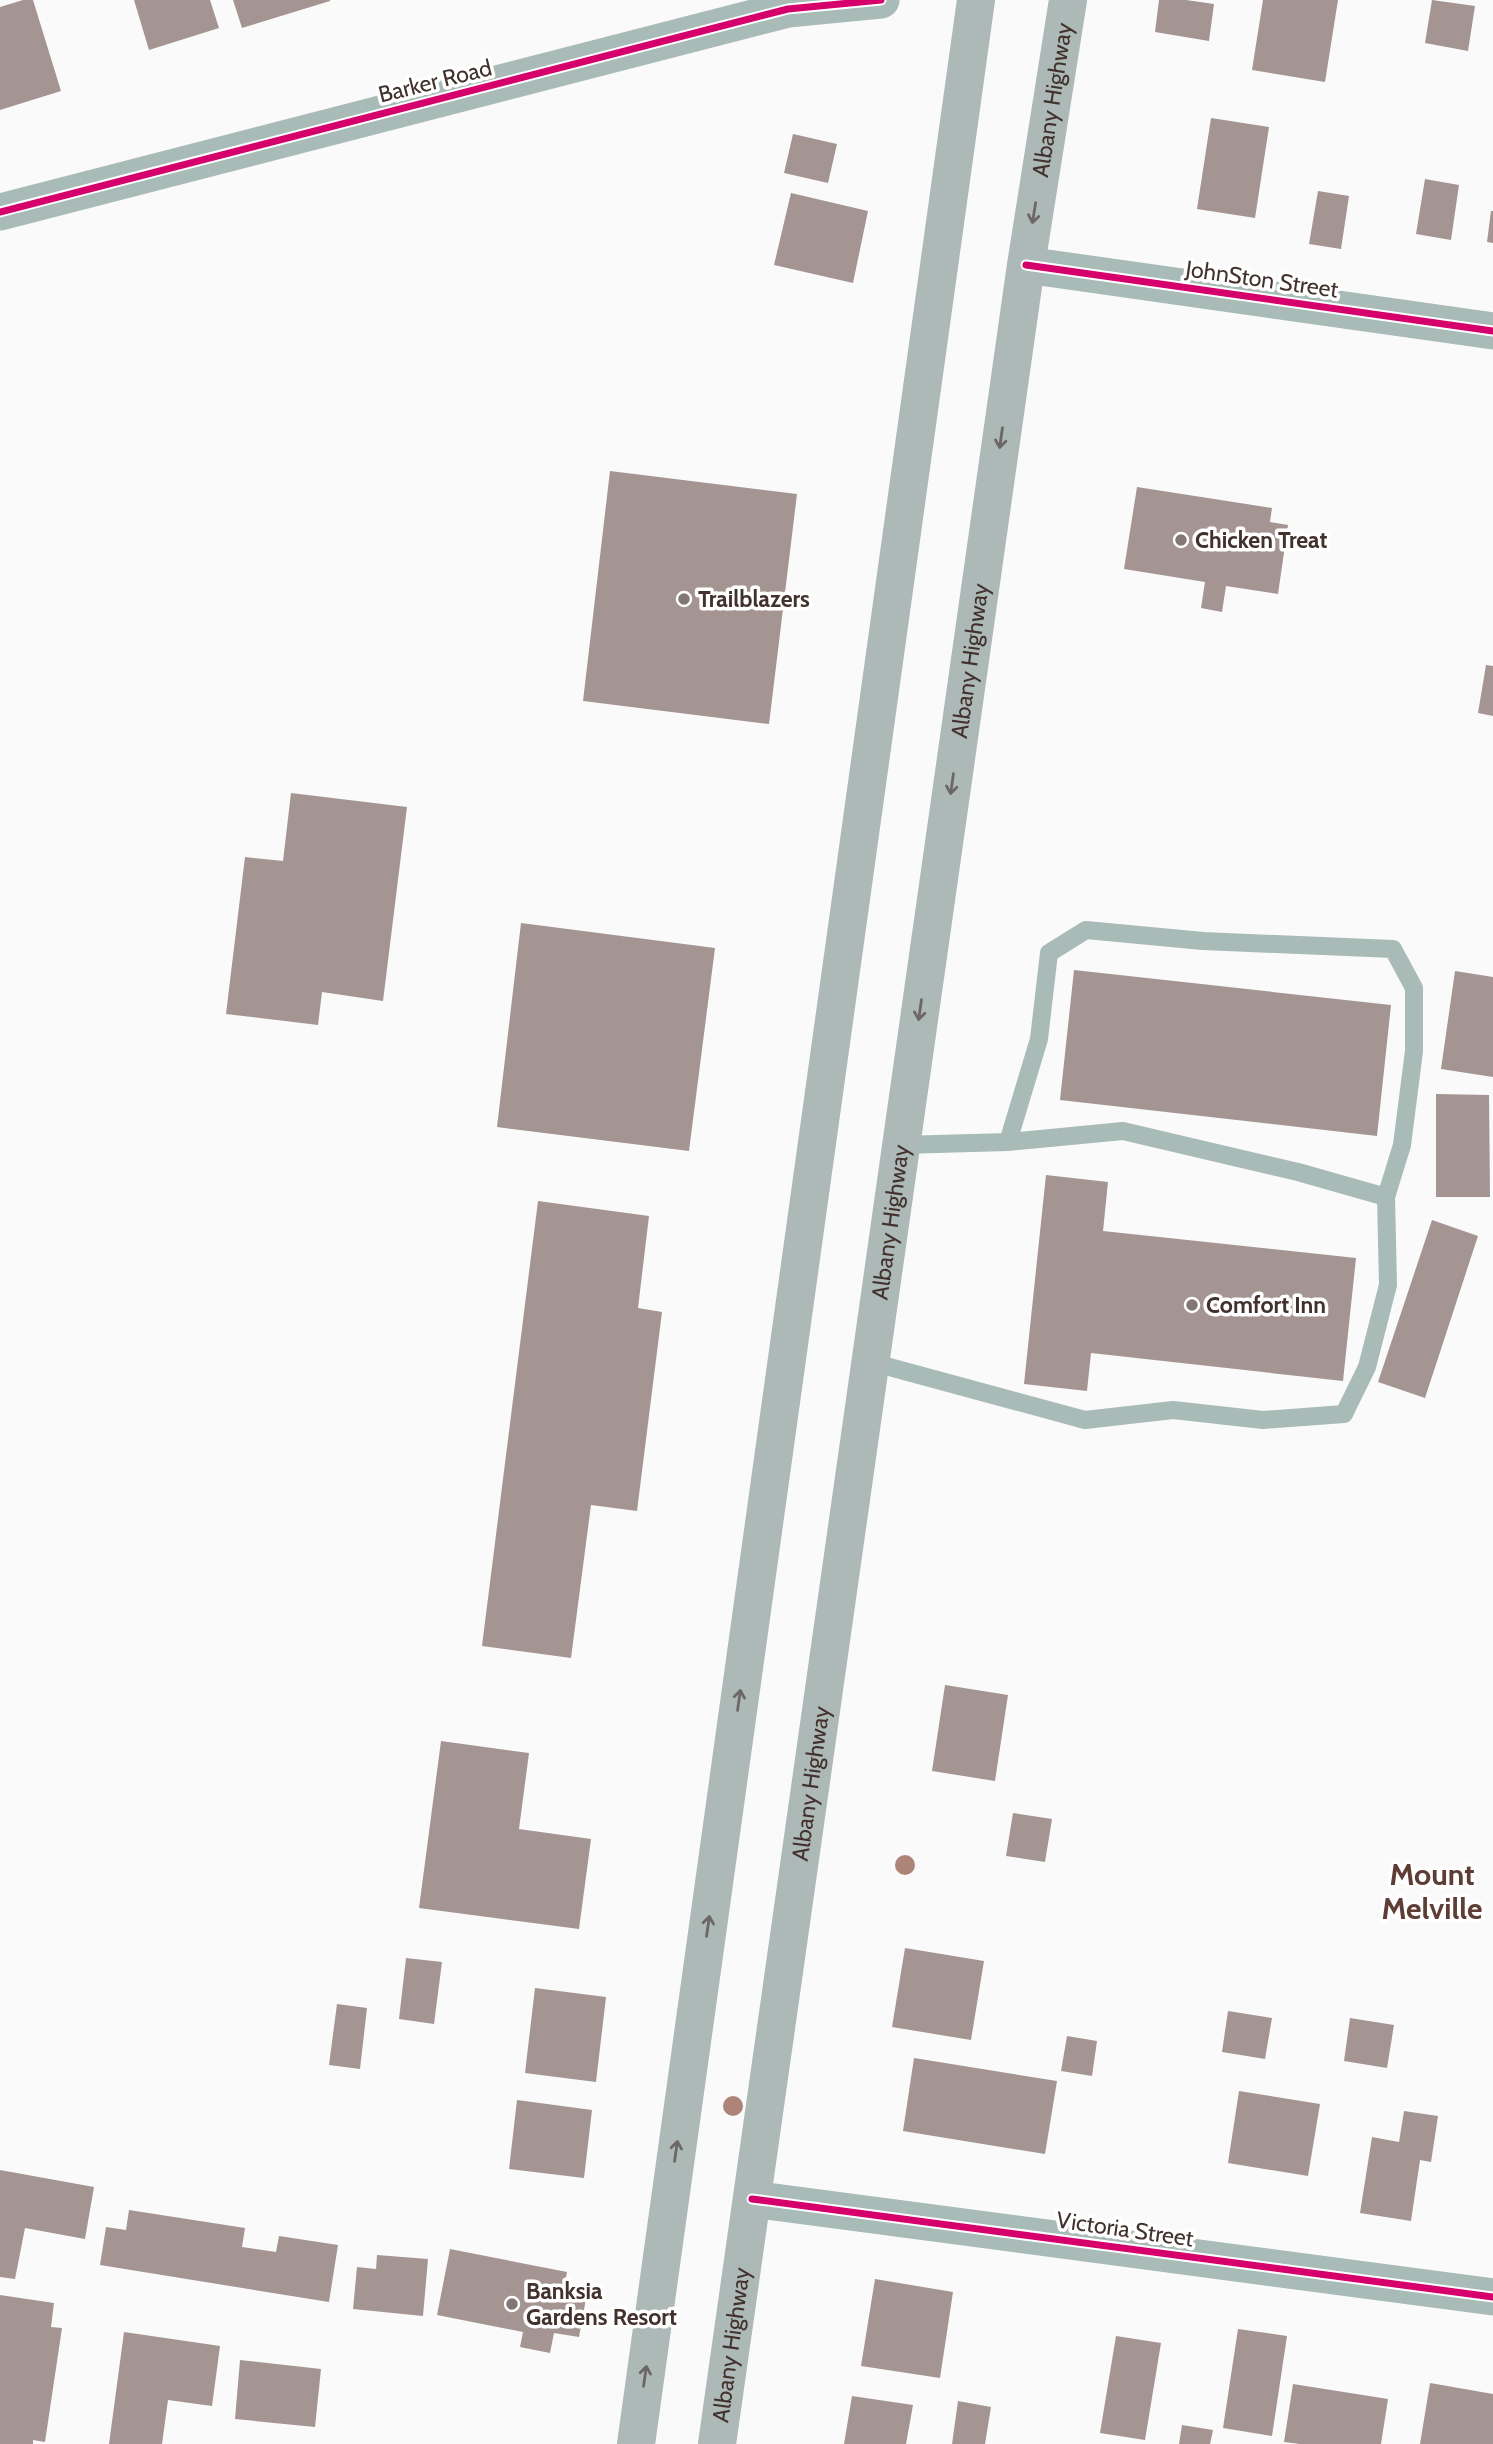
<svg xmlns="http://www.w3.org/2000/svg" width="1493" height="2444" font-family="Cabin,sans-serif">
	<rect width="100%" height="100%" fill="#fafafa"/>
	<path fill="#a49592" d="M23,0H33L61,91L0,110V7Z
		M134,0H210L219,28L149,50Z
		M233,0H330V1L242,28Z
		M1159,0H1186L1214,4L1209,41L1155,32Z
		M1263,0H1338L1325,82L1252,70Z
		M1432,0L1475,6L1468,51L1425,43Z
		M1211,118L1269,127L1255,218L1197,209Z
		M793,134L837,144L828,183L784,173Z
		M1425,179L1459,185L1451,240L1416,234Z
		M1318,191L1349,196L1341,249L1309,244Z
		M791,193L868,211L853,283L774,265Z
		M1491,211H1493V243L1487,242Z
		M610,471L797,494L769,724L583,701Z
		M1137,487L1272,508L1270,522L1288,525L1278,594L1226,586L1222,612L1201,608L1205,582L1124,569Z
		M1486,665L1493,666V716L1478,713Z
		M291,793L407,807L383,1001L322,992L318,1025L226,1014L245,857L283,861Z
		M521,923L715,948L689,1151L497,1127Z
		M1074,970L1391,1005L1377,1136L1060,1100Z
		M1455,971L1493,977V1077L1441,1069Z
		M1436,1094L1489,1095L1490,1197H1436Z
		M1046,1175L1108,1182L1103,1231L1356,1258L1343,1381L1091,1353L1087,1391L1024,1384Z
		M538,1201L649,1216L638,1308L662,1312L637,1511L591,1505L571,1658L482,1646Z
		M1432,1220L1478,1236L1425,1398L1378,1382Z
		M945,1685L1008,1695L995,1781L932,1771Z
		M441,1741L529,1753L519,1829L591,1839L579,1929L419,1908Z
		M1013,1813L1052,1819L1045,1862L1006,1856Z
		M905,1948L984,1961L971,2040L892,2027Z
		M406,1958L442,1962L434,2024L399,2019Z
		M535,1988L606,1997L596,2082L525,2073Z
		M337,2004L367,2008L360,2069L329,2065Z
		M1228,2011L1272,2018L1265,2059L1222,2052Z
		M1350,2018L1394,2025L1387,2068L1344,2061Z
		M1067,2036L1097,2041L1092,2076L1061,2071Z
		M914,2058L1057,2081L1045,2154L903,2131Z
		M1239,2091L1320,2104L1308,2176L1228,2163Z
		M517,2100L592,2110L584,2178L509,2169Z
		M1404,2111L1438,2116L1431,2162L1420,2160L1411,2221L1360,2213L1372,2137L1399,2142Z
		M0,2170L94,2187L85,2239L25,2228L15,2279L0,2277Z
		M129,2210L245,2228L242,2247L276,2252L279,2236L338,2245L329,2302L100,2265L106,2227L126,2230Z
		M450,2249L567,2272L564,2288L587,2293L579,2337L554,2333L550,2353L520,2347L523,2332L437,2315Z
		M377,2255L428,2259L423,2316L353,2309L357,2267L376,2269Z
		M875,2279L953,2292L940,2378L861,2366Z
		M0,2295L54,2303L51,2327L62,2328L45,2442L33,2440V2444H0Z
		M1238,2329L1287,2336L1272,2436L1223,2428Z
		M124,2332L220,2346L212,2406L168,2400L162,2444H109Z
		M1116,2336L1161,2343L1145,2440L1100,2433Z
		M240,2360L321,2369L315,2427L235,2419Z
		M1430,2383L1493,2394V2444H1420Z
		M1293,2384L1388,2399L1381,2444H1300L1284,2442Z
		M852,2396L913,2405L906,2444H844Z
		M958,2401L991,2407L985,2444H952Z
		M1182,2425L1213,2430L1210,2444H1179Z"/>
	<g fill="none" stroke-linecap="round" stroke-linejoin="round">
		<path stroke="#a8bbb7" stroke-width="18" d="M901,1145L1008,1142L1123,1131L1298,1172L1386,1197
			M871,1362L1085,1420L1173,1410L1263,1420L1344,1414L1367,1367L1388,1285L1386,1197L1402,1145L1414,1051V988L1393,949L1203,941L1086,930L1049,953L1039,1039L1008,1142"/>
		<path stroke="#a8bbb7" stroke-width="37" d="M0,212L788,9L881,0
			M1026,265L1493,331
			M752,2199L1493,2297"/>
		<g stroke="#acb9b6" stroke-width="38">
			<path d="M636,2444L976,0"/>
			<path id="s1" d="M717,2444L1026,265L1068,0"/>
		</g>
		<g stroke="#fff" stroke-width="11">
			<path id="cycleway" d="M0,212L788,9L881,0
				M1026,265L1493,331
				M752,2199L1493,2297"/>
		</g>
		<use href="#cycleway" stroke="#d6006c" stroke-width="7"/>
	</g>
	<g fill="#ae8479">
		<circle cx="905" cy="1865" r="10"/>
		<circle cx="733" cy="2106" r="10"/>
	</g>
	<defs><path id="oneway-shaft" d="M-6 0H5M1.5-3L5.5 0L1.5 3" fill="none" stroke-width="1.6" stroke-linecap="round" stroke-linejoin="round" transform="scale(1.75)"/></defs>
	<g stroke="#6c6764">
		<use href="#oneway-shaft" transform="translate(1034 213) rotate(99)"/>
		<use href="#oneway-shaft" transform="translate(1001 438) rotate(98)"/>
		<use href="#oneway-shaft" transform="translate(952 784) rotate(98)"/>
		<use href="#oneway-shaft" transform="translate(920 1010) rotate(98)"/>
		<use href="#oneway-shaft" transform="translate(739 1700) rotate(-82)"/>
		<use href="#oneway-shaft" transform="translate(708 1926) rotate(-82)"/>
		<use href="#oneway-shaft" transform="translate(676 2151) rotate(-82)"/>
		<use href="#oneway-shaft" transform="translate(645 2376) rotate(-82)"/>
	</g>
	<g fill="#827775" stroke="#fff" stroke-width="2.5">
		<circle cx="1181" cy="540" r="7"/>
		<circle cx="684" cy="599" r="7"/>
		<circle cx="1192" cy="1305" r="7"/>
		<circle cx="512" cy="2304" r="7"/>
	</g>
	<g text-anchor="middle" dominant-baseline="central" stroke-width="7" stroke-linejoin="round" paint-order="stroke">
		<g font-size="23" fill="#42312d" stroke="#fff">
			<text transform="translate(435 81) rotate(-14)">Barker Road</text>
			<text stroke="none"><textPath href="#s1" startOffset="2368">Albany Highway</textPath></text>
			<text transform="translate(1262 279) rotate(8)">JohnSton Street</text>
			<text stroke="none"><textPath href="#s1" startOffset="1801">Albany Highway</textPath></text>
			<text stroke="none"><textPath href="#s1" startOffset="1234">Albany Highway</textPath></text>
			<text stroke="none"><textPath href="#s1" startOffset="667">Albany Highway</textPath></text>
			<text transform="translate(1125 2229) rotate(8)">Victoria Street</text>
			<text stroke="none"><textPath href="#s1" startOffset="100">Albany Highway</textPath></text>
		</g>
		<g font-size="23" font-weight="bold" fill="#42312d" stroke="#fff" text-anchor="start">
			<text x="1195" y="540">Chicken Treat</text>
			<text x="698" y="599">Trailblazers</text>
			<text x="1206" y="1305">Comfort Inn</text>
			<text x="526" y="2291">Banksia<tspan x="526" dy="26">Gardens Resort</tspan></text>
		</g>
		<g font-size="30" font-weight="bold" fill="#5f3d34" stroke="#fff">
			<text x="1432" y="1874">Mount<tspan x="1432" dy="34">Melville</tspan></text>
		</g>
	</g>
</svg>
